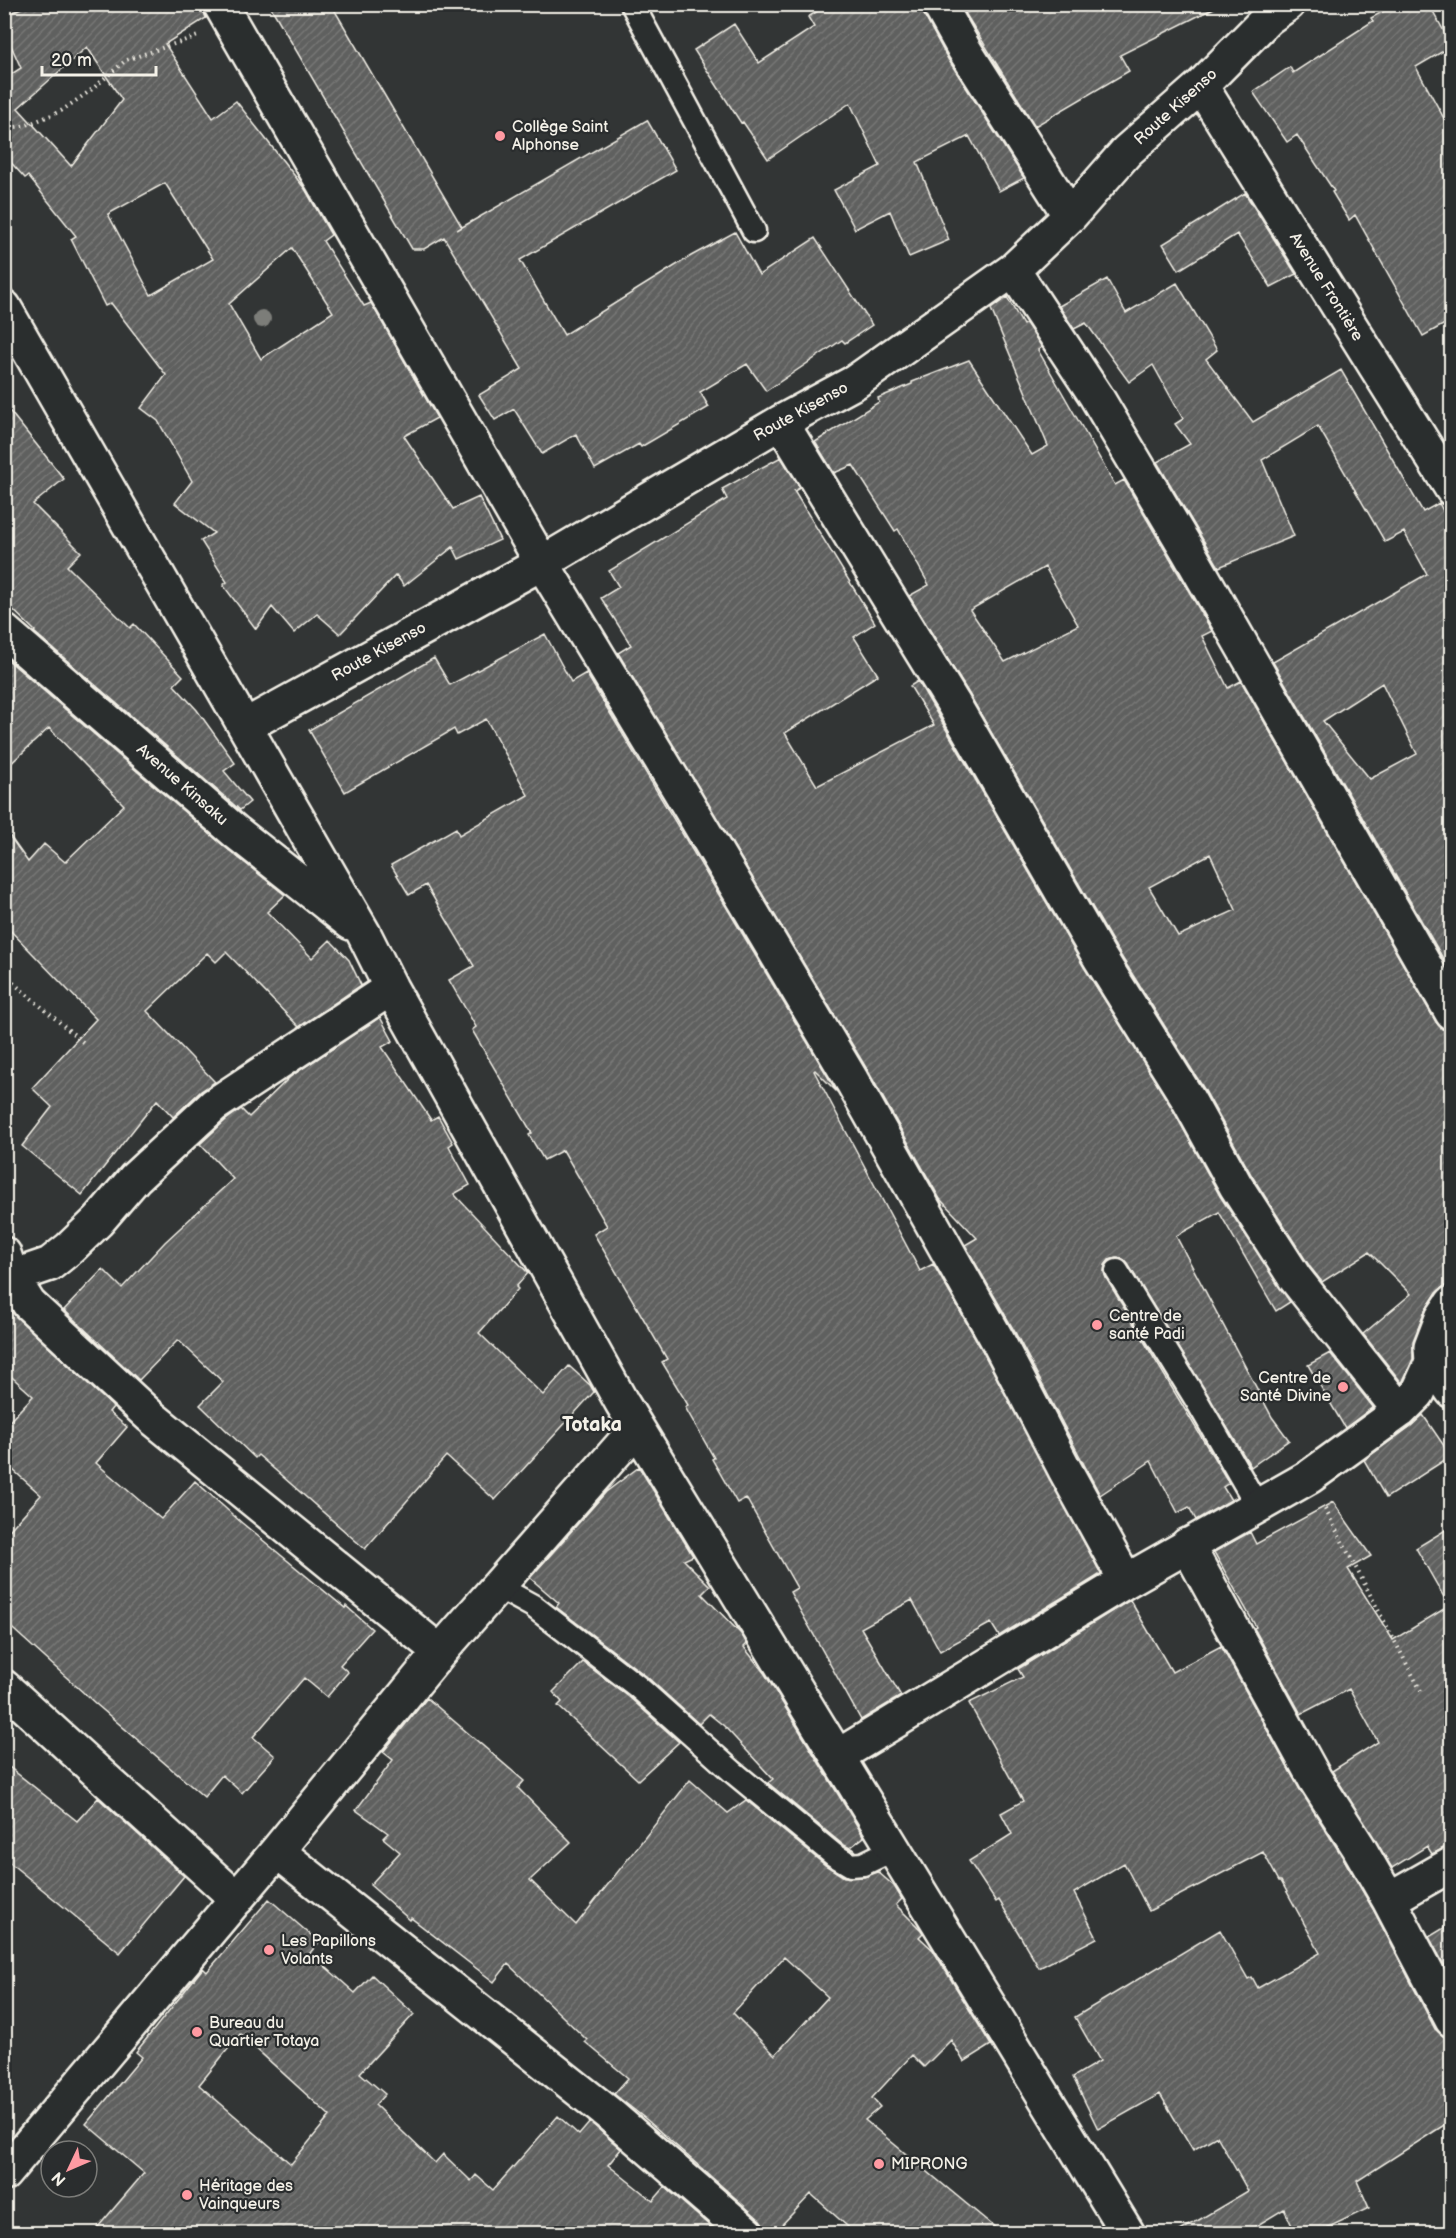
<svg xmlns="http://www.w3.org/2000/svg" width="1456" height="2238" font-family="'Balsamiq Sans',sans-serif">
	<defs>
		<pattern id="building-hatch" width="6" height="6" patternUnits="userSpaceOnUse" patternTransform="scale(1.5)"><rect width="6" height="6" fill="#5f605f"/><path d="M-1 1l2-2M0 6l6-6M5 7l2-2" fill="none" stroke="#777776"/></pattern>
	</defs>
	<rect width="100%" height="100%" fill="#323535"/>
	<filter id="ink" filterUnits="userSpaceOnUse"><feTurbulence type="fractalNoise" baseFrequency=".0167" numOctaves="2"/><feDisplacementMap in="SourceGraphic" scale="12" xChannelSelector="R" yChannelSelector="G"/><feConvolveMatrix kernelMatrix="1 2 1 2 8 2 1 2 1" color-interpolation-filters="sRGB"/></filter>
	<g filter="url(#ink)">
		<path fill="url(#building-hatch)" stroke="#f4f1e8" stroke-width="1.5" fill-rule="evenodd" d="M30,4H201L206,18L165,44L213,118L236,101L305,189L331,235L323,241L364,306L371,303L437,418L404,436L453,509L479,497L500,540L459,559L453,547L404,586L396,575L340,634L317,614L294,633L272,607L256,629L223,585L227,582L201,541L214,533L175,503L192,481L158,421L141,408L166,375L111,303L105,306L71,239L76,236L28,176L25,178L4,155V79L21,68L4,30V16ZM87,47L122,100L71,166L18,108ZM165,183L213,259L151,295L108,214ZM292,248L333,312L261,359L229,304Z
			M269,4H331L462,227L457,230L647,120L676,170L520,260L564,335L691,256L735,232L759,275L815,238L872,325L845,343L842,340L766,391L747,364L700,392L709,407L641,447L639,444L595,469L576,434L542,454L514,409L495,420L479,395L522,369L444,237L424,249H412Z
			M829,4H920L923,13L948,59L1024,178L999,191L969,136L917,162L949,240L909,257L890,211L855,229L834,190L880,166L850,103L768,159L743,122L741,123L694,50L734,24L759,63L814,27L808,17Z
			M981,4H1222L1120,55L1129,71L1035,126L965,13Z
			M1397,4H1429L1452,46L1416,67L1452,133V320L1423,336L1355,215L1349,220L1332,192L1334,191L1297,135L1287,142L1253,92L1290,67L1293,73L1373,21L1371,18Z
			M1245,193L1296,274L1271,287L1237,234L1179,270L1163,244Z
			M1107,279L1126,313L1177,283L1217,350L1206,359L1253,422L1341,370L1423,512L1439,503L1452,529V974L1273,662L1427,574L1404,532L1385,542L1318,426L1262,460L1294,536L1219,567L1157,462L1190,444L1175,424L1183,419L1153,365L1129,382L1086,323L1074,329L1059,306ZM1382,683L1417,754L1370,779L1323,721Z
			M1007,297L1023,325L1026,323L1042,347L1038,350L1115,485L1124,480L1212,631L1202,636L1228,688L1241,681L1436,1022L1442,1029L1452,1032V1285L1443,1287L1437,1292L1425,1311L1413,1341V1359L1402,1383L1363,1334L1411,1294L1369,1252L1322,1282L1310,1267L1252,1176L1204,1089L1116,948L969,694L909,596L929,585L898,529L895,531L853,465L834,473L815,442L879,402L878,398L912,384V382L969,360L1032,455L1048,446L991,309ZM1045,567L1078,625L1005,662L970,610ZM1210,854L1236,910L1178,936L1149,887Z
			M4,404L64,479L33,504L81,552L67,566L130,628L134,624L183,676L174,685L197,710L235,763L224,771L250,802L240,810L34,632L35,631L4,601Z
			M781,457L800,488L794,491L875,623L854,637L878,675L785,733L817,786L934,725L910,686L918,681L1084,967L1172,1108L1220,1196L1290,1302L1276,1311L1219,1212L1176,1236L1272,1417L1289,1440L1251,1467L1128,1264L1123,1259L1116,1258L1109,1260L1105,1265L1104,1272L1106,1278L1229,1483L1223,1487L1231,1500L1196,1520L1189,1507L1178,1513L1151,1461L1100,1495L1015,1332L965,1245L977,1238L940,1199L868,1071L618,653L631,645L601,598L619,587L609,571L727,499L722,489Z
			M545,634L571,682L586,673L836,1090L837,1092L815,1070L814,1071L920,1271L933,1264L982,1350L1101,1574L999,1636L991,1623L940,1651L912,1600L861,1628L901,1696L861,1720L790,1592L797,1588L746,1498L737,1503L712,1459L714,1458L685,1407L688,1405L662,1362L667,1359L594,1234L607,1226L563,1150L544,1160L529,1135L532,1133L472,1030L476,1027L449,980L474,966L426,885L409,895L391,865L456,828L459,835L528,795L486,719L457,735L454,729L345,792L309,730L434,658L450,685Z
			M8,660L225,847L285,895L267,912L312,958L330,940L349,960L361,985L299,1027L226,952L216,962L207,953L147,1011L215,1082L201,1091L173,1117L157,1100L82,1195L22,1146L52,1107L32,1088L96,1019L4,924V828L28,862L44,844L65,862L124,805L49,728L4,770V664Z
			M380,1017L393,1041L382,1047L431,1120L438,1116L453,1143L449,1146L470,1185L454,1194L528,1273L516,1287L518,1289L479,1333L543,1395L569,1366L590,1385L594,1392L495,1500L446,1456L365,1549L258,1455L255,1458L200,1405L223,1382L178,1340L139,1380L64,1310L103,1269L122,1288L165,1242L233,1179L200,1144L226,1120L241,1109L249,1117L290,1077Z
			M4,1305L113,1407L109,1412L127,1427L96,1463L161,1519L195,1481L242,1523L345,1608L346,1606L372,1629L340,1665L348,1672L327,1697L304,1678L253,1737L275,1756L242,1793L222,1775L204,1797L96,1704L4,1621V1536L41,1495L4,1462V1427L33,1396L4,1370Z
			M1330,1353L1373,1407L1345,1428L1308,1365Z
			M1423,1415L1451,1456L1386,1498L1364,1460L1411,1426Z
			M639,1467L693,1556L684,1560L710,1586L702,1594L742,1635L747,1644L744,1647L765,1674L864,1837L851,1847L856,1851L842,1844L768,1783L773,1779L724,1726L709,1714L699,1724L646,1676L556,1607L559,1603L530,1578L606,1492Z
			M1333,1502L1371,1556L1348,1569L1393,1640L1449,1606L1416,1548L1452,1526V1845L1432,1854L1427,1846L1392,1868L1332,1771L1378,1742L1349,1689L1301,1714L1254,1628L1256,1627L1214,1552L1250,1532L1256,1544Z
			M1130,1600L1172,1672L1221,1646L1299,1788L1342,1856L1373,1909L1435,2029L1443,2036L1452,2039V2120L1357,2181L1369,2208L1314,2234H1296L1284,2209L1243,2234H1175L1248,2191L1217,2136L1193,2150L1160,2094L1098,2129L1073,2077L1100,2061L1075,2017L1220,1930L1248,1979L1252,1977L1258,1988L1320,1953L1281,1881H1279L1263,1852L1149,1911L1124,1863L1074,1893L1097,1938L1039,1968L999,1900L996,1902L969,1861L1012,1834L1001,1813L1023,1801L969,1703L1023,1677L1018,1669Z
			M583,1662L629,1697L679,1742L638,1780L558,1706L562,1702L553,1692Z
			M427,1698L524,1781L518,1788L571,1842L530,1880L576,1925L690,1780L728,1813L746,1800L825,1865L844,1877H864L878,1872L894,1886L902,1899L896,1905L921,1930L923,1933L919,1937L933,1950L991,2045L964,2062L951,2040L924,2067L912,2055L872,2098L880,2107L865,2120L1003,2234H856L811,2194L773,2234H766L765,2227L760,2220L647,2120L614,2094L628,2078L585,2042L587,2040L508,1964L494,1982L411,1918L410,1920L370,1885L400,1852L383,1838L388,1833L356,1810L393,1760L383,1752ZM784,1957L828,1997L775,2055L733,2013Z
			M4,1763L77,1821L98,1798L184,1876L120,1953L4,1858Z
			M269,1899L319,1942L310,1953L355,1993L372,1975L414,2014L360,2073L385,2094L375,2105L435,2163L443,2154L471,2181L476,2175L493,2190L558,2116L579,2135L590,2122L621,2149L608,2165L653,2201L665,2187L719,2234H92L144,2173L86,2124L142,2057L136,2052L203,1968L207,1972ZM240,2034L330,2116L291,2164L199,2085Z
			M1452,1923V1979L1429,1937Z"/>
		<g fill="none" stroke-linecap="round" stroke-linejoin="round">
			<g stroke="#f4f1e8" stroke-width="27">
				<path id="service" d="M632,4L754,231
					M1117,1271L1197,1401L1257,1505
					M509,1577L500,1588L533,1606L638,1687L733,1772L834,1855L851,1865L863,1864L892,1850"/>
			</g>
			<g stroke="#f4f1e8" stroke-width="38">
				<path id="minor" d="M220,4L542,563L681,793L852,1081L998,1341L1064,1468L1126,1581L1309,1477L1400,1411L1418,1393L1432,1362L1431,1347L1442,1318L1452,1303
					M939,4L964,49L1070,216
					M1201,86L1452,489
					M1013,270L1096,396L1188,551L1452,1013
					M4,307L364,934L391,988L622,1403L1128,2234
					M781,422L953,703L1100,958L1188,1099L1236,1186L1295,1278L1400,1411
					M4,631L237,833L351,923
					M245,726L542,563L781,422L855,382L1013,270L1070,216L1127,151L1201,86L1268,18L1288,4
					M4,1254L12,1277L29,1304L150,1416L440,1652
					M12,1277L50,1264L70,1248L98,1221L135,1178L214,1105L391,988
					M1432,1362L1452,1391
					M1187,1545L1315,1779L1358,1846L1389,1900L1452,2020
					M4,1687L237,1899
					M838,1756L1126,1581
					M277,1851L608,2113L748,2234
					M1389,1900L1452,1864
					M4,2174L277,1851L440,1652L637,1428"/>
			</g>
			<path stroke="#f4f1e8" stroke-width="4" stroke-dasharray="1.5 4.5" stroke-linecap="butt" d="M4,129L27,125L61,111L90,91L126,60L198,36
				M4,975L85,1044
				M1325,1509L1421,1691"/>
			<use href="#service" stroke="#2a2d2e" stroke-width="22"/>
			<use href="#minor" stroke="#2a2d2e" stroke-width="33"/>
		</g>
		<circle fill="#7c7d79" cx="262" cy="319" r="9"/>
	</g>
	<g fill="#ff9aa2" stroke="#2a2d2e" stroke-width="2">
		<circle cx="500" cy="136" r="6"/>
		<circle cx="1097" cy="1325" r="6"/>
		<circle cx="1343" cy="1387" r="6"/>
		<circle cx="269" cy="1950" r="6"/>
		<circle cx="197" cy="2032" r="6"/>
		<circle cx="879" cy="2164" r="6"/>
		<circle cx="187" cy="2195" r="6"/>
	</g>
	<g text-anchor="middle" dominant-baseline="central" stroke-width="4.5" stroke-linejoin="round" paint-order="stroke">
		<g font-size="16" fill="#f4f1e8" stroke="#2a2d2e">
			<text transform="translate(1176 107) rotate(-42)">Route Kisenso</text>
			<text transform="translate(1326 287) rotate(58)">Avenue Frontière</text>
			<text transform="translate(801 412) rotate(-29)">Route Kisenso</text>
			<text transform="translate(379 652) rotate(-29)">Route Kisenso</text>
			<text transform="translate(182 785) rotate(41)">Avenue Kinsaku</text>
		</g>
		<g font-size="16" fill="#f4f1e8" stroke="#2a2d2e" text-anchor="start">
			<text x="512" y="127">Collège Saint<tspan x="512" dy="18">Alphonse</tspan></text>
			<text x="1109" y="1316">Centre de<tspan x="1109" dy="18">santé Padi</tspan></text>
			<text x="1331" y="1378" text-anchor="end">Centre de<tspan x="1331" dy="18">Santé Divine</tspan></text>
			<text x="281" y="1941">Les Papillons<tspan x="281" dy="18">Volants</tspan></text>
			<text x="209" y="2023">Bureau du<tspan x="209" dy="18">Quartier Totaya</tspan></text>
			<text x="891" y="2164">MIPRONG</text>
			<text x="199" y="2186">Héritage des<tspan x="199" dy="18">Vainqueurs</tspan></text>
		</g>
		<g font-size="20" font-weight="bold" fill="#f4f1e8" stroke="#2a2d2e">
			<text x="592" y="1425">Totaka</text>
		</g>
	</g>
	<rect width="1456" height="2238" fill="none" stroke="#2a2d2e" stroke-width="24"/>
	<rect x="12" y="12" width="1432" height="2214" fill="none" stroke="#f4f1e8" stroke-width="2" filter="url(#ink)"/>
	<g transform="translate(69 2169) rotate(226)"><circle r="28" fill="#2a2d2e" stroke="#7b7b78" stroke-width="1.5"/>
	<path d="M0-4.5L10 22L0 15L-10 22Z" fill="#ff9aa2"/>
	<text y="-9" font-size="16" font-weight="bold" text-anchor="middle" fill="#f4f1e8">N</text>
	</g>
	<path d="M42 66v9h114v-9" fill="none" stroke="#f4f1e8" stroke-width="3"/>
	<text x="51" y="66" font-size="18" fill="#f4f1e8" stroke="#2a2d2e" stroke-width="4.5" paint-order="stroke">20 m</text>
</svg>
